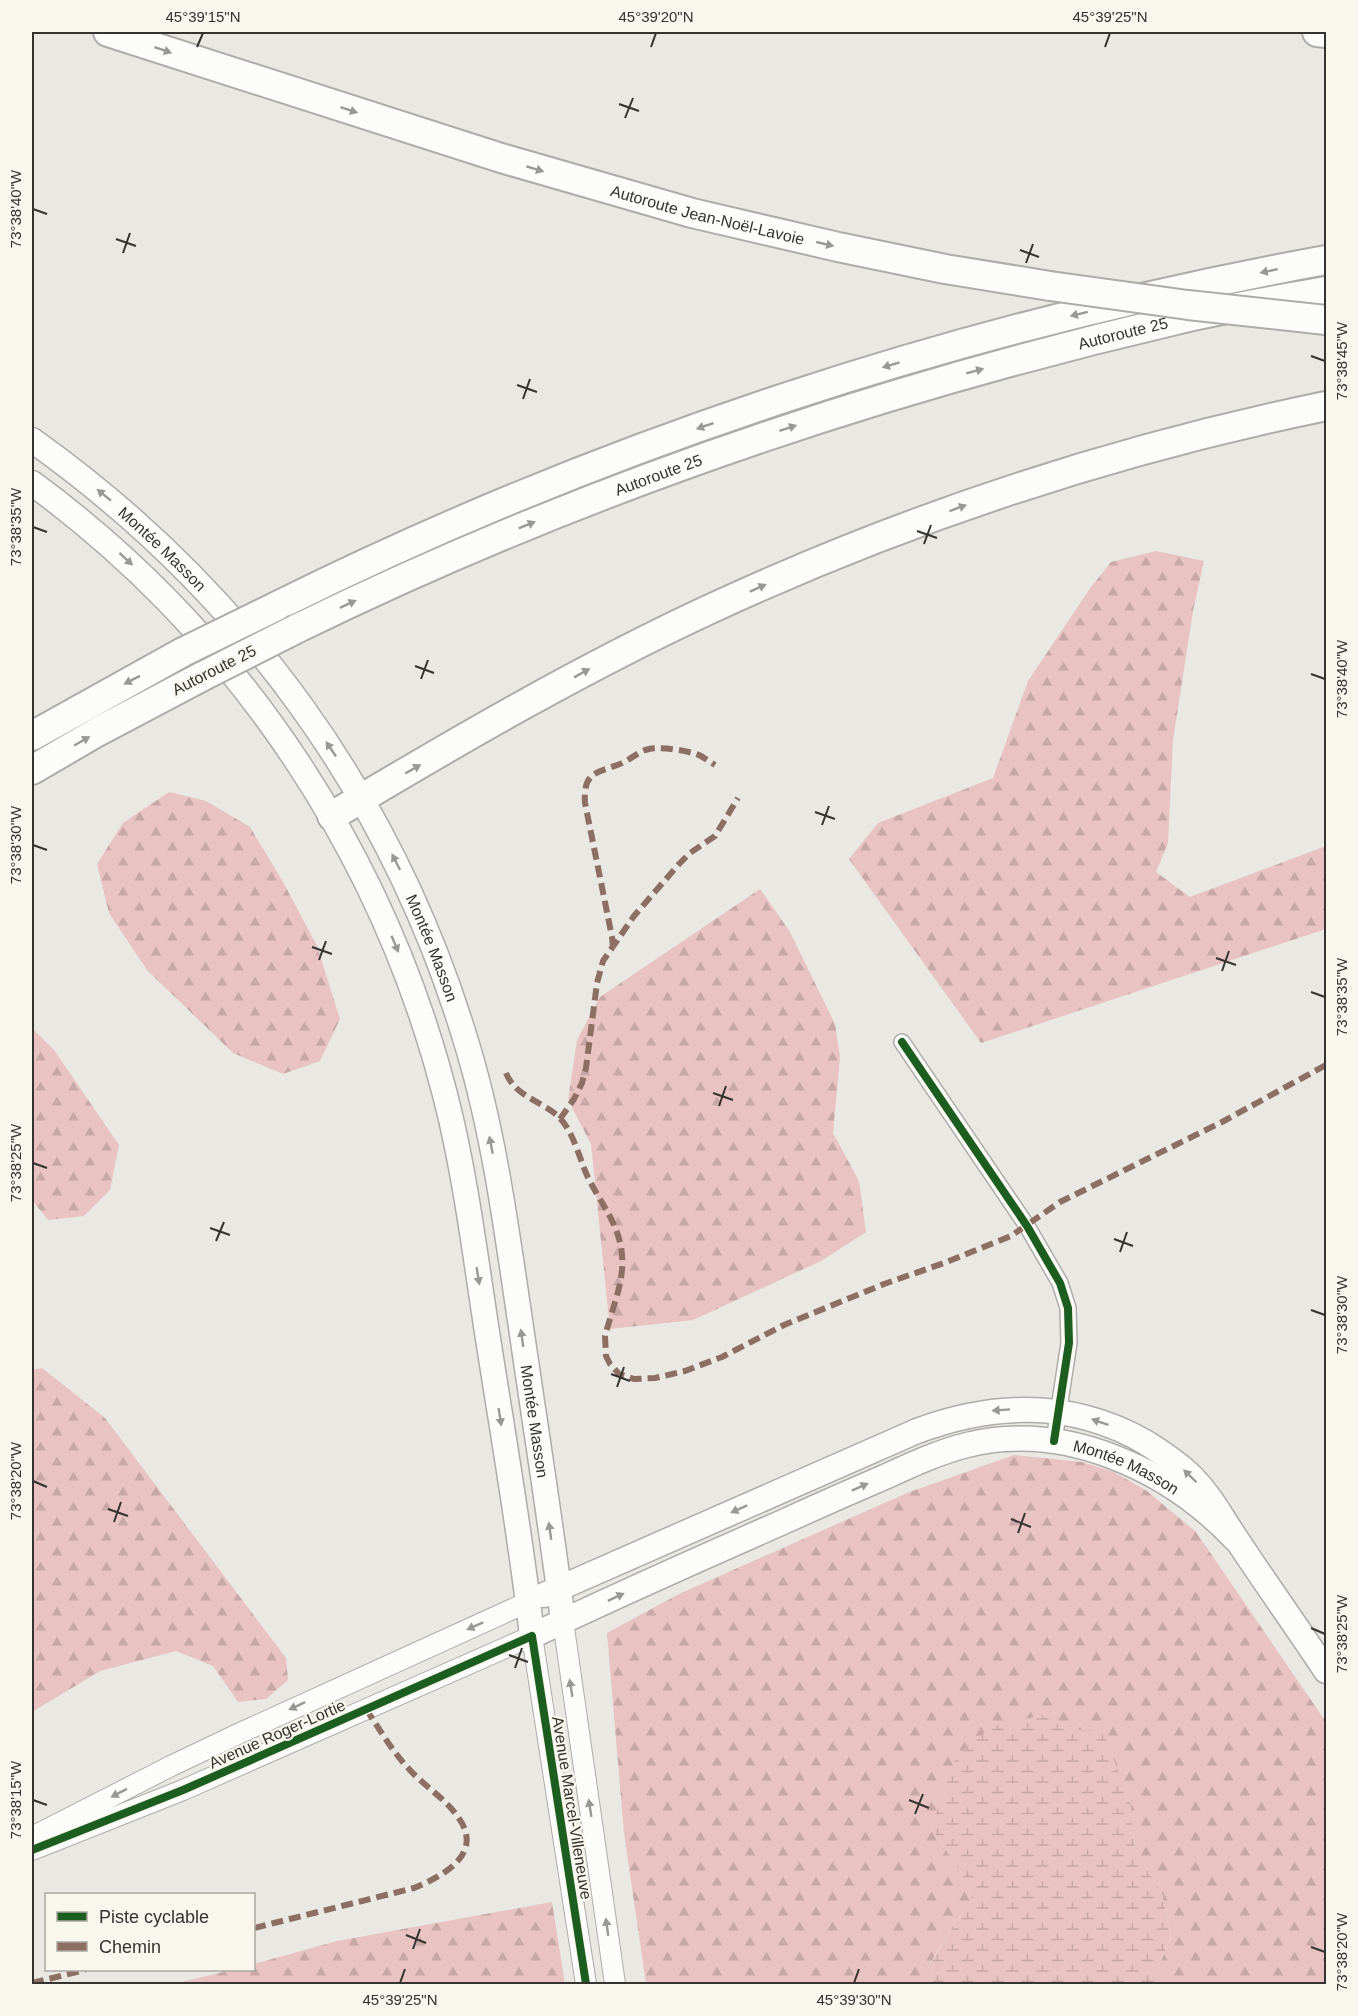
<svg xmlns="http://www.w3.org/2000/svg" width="1358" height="2016" font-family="Arial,sans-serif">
	<defs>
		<pattern id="forest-firs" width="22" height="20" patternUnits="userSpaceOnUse" patternTransform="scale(1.5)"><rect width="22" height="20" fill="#e8c3c1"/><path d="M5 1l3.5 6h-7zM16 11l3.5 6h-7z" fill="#c8a8a6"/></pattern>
		<pattern id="wetland-marsh" width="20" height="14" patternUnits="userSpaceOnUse" patternTransform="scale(1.5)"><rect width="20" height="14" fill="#e8c3c1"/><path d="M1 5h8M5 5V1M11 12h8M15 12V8" fill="none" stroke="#c8a8a6"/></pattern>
	</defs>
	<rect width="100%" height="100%" fill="#e9e8e3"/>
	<path fill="url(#forest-firs)" d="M1156,551L1204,561L1193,611L1173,740L1168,843L1156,872L1190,897L1326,846V929L981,1043L849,859L878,823L993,778L1028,681L1091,587L1111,562Z
		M169,792L206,801L250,827L282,880L317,946L340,1019L320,1061L283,1074L233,1053L147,970L109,913L97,864L123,823Z
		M760,889L790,932L835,1024L840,1057L833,1133L859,1181L866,1232L821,1261L693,1320L610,1329L591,1144L568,1100L577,1040L600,997Z
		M32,1028L54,1050L119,1145L110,1190L84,1216L48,1220L32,1200Z
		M42,1368L105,1418L286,1658L288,1680L266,1699L238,1702L213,1666L176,1651L100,1671L32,1712V1370Z
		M1014,1455L1082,1462L1114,1472L1147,1491L1196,1532L1326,1722V1984H1161L1157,1971L1171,1936L1162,1894L1135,1848L1130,1803L1067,1730L1044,1715L931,1828L961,1872L973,1901L956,1921L929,1965L934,1984H646L624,1833L607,1633L679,1594L907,1493Z
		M552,1902L565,1984H174L231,1970H254V1964L337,1941Z"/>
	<path fill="url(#wetland-marsh)" d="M1045,1715L1067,1730H1103L1130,1803L1135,1848L1162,1894L1171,1936L1157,1971L1162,1984H934L929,1966L956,1921L973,1901L961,1872L931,1828L956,1757L992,1726Z"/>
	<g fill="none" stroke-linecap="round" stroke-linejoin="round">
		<g stroke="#adaca9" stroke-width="18">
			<path id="minor" d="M902,1042L1027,1226L1060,1283L1068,1308L1069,1343L1054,1441"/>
		</g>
		<g stroke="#adaca9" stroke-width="22">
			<path id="tertiary" d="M563,1621L615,1984
				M32,1837L171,1766L238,1734L528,1602
				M32,1850L183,1790L532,1636L586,1984"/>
		</g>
		<g stroke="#adaca9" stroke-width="27">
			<g id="primary">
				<path id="s1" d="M32,440C244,591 394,798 468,1048C495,1138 507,1234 521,1327C535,1425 551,1523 563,1621"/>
				<path id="s2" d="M32,483C243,638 391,863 451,1119C468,1193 477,1269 489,1345C504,1441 521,1538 532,1636C615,1596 699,1559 783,1522C818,1506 852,1491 887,1476C913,1464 939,1452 967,1445C1065,1421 1169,1469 1236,1540"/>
				<path d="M544,1595L917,1431C995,1402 1071,1400 1145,1442C1161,1452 1178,1463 1192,1477C1211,1496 1222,1518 1237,1540C1266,1584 1297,1627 1326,1671"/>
			</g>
		</g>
		<g stroke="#adaca9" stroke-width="32">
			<g id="motorway">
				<path id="s3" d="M108,32L501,158L692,213L838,247L945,269L1050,286"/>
				<path d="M1317,32L1326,33"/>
				<path d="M277,606C607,442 964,326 1326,260"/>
				<path id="s4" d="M296,629C576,492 872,391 1176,320C1226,308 1276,300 1326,291"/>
				<path d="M32,736L183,652"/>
				<path d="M32,770L97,732L203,676"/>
				<path d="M332,816C454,743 579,670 708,610C906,518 1113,450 1326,406"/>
			</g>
		</g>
		<use href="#minor" stroke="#fcfcfb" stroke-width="15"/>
		<use href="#tertiary" stroke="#fcfcfb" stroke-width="20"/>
		<use href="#primary" stroke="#fcfcfb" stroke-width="24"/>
		<use href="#motorway" stroke="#fcfcfb" stroke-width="28"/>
		<g stroke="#adaca9" stroke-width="32" stroke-linecap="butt">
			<path id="motorway-bridge" d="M1050,286L1188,305L1326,320
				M183,652L277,606
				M203,676L296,629"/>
		</g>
		<use href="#motorway-bridge" stroke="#fcfcfb" stroke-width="28"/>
		<path stroke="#8d6e63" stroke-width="6" stroke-dasharray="12 6" stroke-linecap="butt" d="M613,948L612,937L585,803C583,772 596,773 620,764C630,760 639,751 649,749C660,746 689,751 699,755C705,758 710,762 715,765
			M506,1073C515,1096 541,1101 558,1116C573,1131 578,1154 586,1173C592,1187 601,1200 608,1213C635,1261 618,1288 605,1336L606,1356L610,1364L619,1374L634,1379L655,1378L685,1371L722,1357L784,1325L884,1284L944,1263L1011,1236L1060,1202L1222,1122L1326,1065
			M560,1119L574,1099L582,1083L586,1068L597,983L603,961L634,916L679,864L690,853L715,836L738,798
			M254,1928L414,1888C443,1876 485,1854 458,1817C445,1798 424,1786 409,1769C392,1751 380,1730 366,1709
			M32,1983L85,1970"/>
		<g stroke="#f9f6ed" stroke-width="11">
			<path id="cycleway" d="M902,1042L1027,1226L1060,1283L1068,1308L1069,1343L1054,1441
				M32,1850L183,1790L532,1636L586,1984"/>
		</g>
		<use href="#cycleway" stroke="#1b5e20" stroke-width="8"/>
	</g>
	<defs><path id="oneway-solid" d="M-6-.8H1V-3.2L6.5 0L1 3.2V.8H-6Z" transform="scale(1.5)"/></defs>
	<g fill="#989896">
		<use href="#oneway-solid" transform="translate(163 50) rotate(19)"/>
		<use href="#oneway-solid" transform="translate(349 110) rotate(18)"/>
		<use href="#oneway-solid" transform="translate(535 169) rotate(17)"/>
		<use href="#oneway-solid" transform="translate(825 244) rotate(13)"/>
		<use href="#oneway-solid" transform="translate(1269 271) rotate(168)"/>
		<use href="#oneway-solid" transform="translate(1079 314) rotate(166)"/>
		<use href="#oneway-solid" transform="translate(891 365) rotate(163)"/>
		<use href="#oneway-solid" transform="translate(975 371) rotate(-15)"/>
		<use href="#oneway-solid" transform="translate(705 426) rotate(161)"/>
		<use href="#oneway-solid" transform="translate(788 428) rotate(-18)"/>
		<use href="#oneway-solid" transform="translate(104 495) rotate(-141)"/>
		<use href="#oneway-solid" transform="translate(958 508) rotate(-20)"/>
		<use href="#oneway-solid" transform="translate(527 525) rotate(-22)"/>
		<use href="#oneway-solid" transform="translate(126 559) rotate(43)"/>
		<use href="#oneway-solid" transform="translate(758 588) rotate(-24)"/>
		<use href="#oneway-solid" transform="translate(348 604) rotate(-25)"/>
		<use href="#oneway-solid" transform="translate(582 673) rotate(-29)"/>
		<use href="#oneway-solid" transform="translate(132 680) rotate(153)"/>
		<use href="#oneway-solid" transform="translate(82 741) rotate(-30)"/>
		<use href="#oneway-solid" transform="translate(331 749) rotate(-124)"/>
		<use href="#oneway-solid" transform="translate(413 769) rotate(-30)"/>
		<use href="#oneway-solid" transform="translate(396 862) rotate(-117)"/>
		<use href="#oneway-solid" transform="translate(395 944) rotate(67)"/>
		<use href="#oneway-solid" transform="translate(491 1145) rotate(-101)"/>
		<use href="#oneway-solid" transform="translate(478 1276) rotate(81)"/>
		<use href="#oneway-solid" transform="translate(522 1338) rotate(-98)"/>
		<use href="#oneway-solid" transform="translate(1001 1410) rotate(176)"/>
		<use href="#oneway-solid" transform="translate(500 1417) rotate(81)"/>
		<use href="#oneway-solid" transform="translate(1100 1422) rotate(-161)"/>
		<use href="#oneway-solid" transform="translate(1190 1476) rotate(-136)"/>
		<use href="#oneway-solid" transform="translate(860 1487) rotate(-24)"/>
		<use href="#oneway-solid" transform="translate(739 1509) rotate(156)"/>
		<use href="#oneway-solid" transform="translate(550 1531) rotate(-98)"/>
		<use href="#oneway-solid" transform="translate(616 1597) rotate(-25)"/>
		<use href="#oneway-solid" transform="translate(475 1626) rotate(156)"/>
		<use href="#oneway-solid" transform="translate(571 1688) rotate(-99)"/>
		<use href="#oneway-solid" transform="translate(297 1706) rotate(155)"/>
		<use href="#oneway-solid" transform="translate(119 1793) rotate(153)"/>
		<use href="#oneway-solid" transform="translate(590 1808) rotate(-99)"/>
		<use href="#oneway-solid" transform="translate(607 1927) rotate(-98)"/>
	</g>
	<path fill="none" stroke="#343330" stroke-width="2" d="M197,47L203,33M651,47L656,33M1105,47L1110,33M619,104L639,111M625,118L633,98M33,209L47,214M116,239L136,246M1020,250L1039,257M123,253L130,233M1026,263L1033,244M1311,356L1325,361M517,385L537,392M523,399L530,379M33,527L47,532M917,531L937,538M924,544L931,525M415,666L434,673M1311,674L1325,679M421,679L428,660M815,812L835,819M822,825L829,806M33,845L47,850M312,947L332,954M1216,958L1236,965M319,960L326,941M1222,971L1229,951M1311,992L1325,997M713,1093L733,1100M719,1106L726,1086M33,1163L47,1168M210,1228L230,1235M1114,1239L1133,1246M216,1241L224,1222M1120,1252L1127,1232M1311,1310L1325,1315M611,1374L630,1381M617,1387L624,1367M33,1481L47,1487M108,1509L128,1516M1011,1519L1031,1527M114,1522L121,1502M1018,1533L1025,1513M1311,1628L1325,1634M509,1655L528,1662M515,1668L522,1648M33,1800L47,1805M909,1800L929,1808M915,1814L923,1794M406,1935L426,1943M1311,1947L1325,1952M413,1949L420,1929M400,1983L405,1969M854,1983L859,1969"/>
	<g text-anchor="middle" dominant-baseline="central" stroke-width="4.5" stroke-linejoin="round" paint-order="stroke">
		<g font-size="16" fill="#343330" stroke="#f9f6ed">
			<text stroke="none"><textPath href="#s3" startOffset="627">Autoroute Jean-Noël-Lavoie</textPath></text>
			<text stroke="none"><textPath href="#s4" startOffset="880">Autoroute 25</textPath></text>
			<text stroke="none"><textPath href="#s4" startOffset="394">Autoroute 25</textPath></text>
			<text stroke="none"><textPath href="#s1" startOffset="170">Montée Masson</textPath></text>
			<text transform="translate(214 670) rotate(-27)">Autoroute 25</text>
			<text stroke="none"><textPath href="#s1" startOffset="656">Montée Masson</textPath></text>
			<text stroke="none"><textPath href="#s1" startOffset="1142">Montée Masson</textPath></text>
			<text stroke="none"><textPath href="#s2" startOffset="1941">Montée Masson</textPath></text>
			<text transform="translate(277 1734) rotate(-24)">Avenue Roger-Lortie</text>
			<text transform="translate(572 1808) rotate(81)">Avenue Marcel-Villeneuve</text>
		</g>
	</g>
	<rect width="1358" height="2016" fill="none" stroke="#f9f6ed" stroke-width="66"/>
	<rect x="45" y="1893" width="210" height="78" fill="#f9f6ed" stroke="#aaa8a1" stroke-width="1.5"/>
	<rect x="57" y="1912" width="30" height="9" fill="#1b5e20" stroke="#aaa8a1" stroke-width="1.5"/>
	<text x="99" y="1923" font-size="18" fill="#343330">Piste cyclable</text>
	<rect x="57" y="1942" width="30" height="9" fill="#8d6e63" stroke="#aaa8a1" stroke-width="1.5"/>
	<text x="99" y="1953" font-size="18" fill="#343330">Chemin</text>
	<rect x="33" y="33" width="1292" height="1950" fill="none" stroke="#343330" stroke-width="2"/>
	<g font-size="15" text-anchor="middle" fill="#343330">
		<text x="203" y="22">45°39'15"N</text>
		<text x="656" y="22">45°39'20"N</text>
		<text x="1110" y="22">45°39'25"N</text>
		<text transform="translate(16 209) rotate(-90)" y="5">73°38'40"W</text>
		<text transform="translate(1342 361) rotate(-90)" y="5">73°38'45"W</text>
		<text transform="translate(16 527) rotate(-90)" y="5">73°38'35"W</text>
		<text transform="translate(1342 679) rotate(-90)" y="5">73°38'40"W</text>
		<text transform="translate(16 845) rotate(-90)" y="5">73°38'30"W</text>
		<text transform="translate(1342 997) rotate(-90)" y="5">73°38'35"W</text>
		<text transform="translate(16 1163) rotate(-90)" y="5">73°38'25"W</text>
		<text transform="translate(1342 1315) rotate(-90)" y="5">73°38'30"W</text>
		<text transform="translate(16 1481) rotate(-90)" y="5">73°38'20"W</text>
		<text transform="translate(1342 1634) rotate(-90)" y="5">73°38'25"W</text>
		<text transform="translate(16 1800) rotate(-90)" y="5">73°38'15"W</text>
		<text transform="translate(1342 1952) rotate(-90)" y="5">73°38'20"W</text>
		<text x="400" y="2005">45°39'25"N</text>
		<text x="854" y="2005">45°39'30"N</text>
	</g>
</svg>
